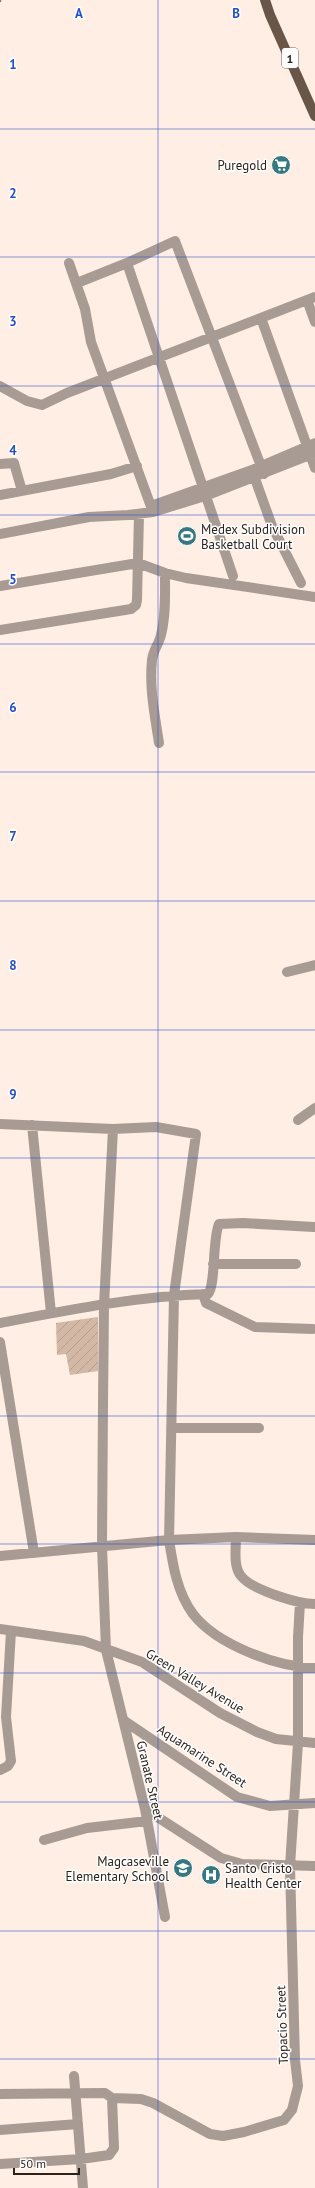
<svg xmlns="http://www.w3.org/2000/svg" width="315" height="2188" font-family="'PT Sans',sans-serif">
	<defs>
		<pattern id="garden-furrows" width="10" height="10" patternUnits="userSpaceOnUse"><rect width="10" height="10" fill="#d3b8a6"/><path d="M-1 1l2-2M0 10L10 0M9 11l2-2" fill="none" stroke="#b59e8e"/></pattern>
	</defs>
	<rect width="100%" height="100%" fill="#ffeee3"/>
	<path fill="url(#garden-furrows)" d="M98,1317V1371L70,1375L66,1354L57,1355L56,1323Z"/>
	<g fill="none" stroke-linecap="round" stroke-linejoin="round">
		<path stroke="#9d7c66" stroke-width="2.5" d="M0,1V0"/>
		<path stroke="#a79b94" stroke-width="10" d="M69,263L85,309L91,342L153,512
			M127,263L233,576
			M77,283L127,263L175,241L264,474
			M307,300L315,322
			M261,318L315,468
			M0,386L27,401L42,405L67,393L315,297
			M0,464L14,463L22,491
			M253,473L272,526L301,583
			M0,495L111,474L137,466
			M151,506L252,470L315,443
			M0,534L89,517L128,515L153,512L205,496L315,453
			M0,586L138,563L165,573L186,578L315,597
			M0,630L131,609L136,605L137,600L139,514
			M159,743C155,716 149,688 152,660C153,650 159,644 161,635C166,615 165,593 165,573
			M287,972L315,965
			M298,1120L315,1108
			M0,1124L113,1129L156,1127L196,1134L174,1295L169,1540C173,1566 177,1592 193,1614C217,1645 277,1667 315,1668
			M32,1125L51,1313
			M113,1129L104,1305L103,1403L102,1546L106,1650L145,1809L165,1917
			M213,1264H296
			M203,1294L206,1303L255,1327L313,1329
			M0,1323C68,1310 138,1296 208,1294C216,1285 212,1240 219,1224L243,1223L314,1227
			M0,1342L34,1553
			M172,1428H259
			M236,1537C236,1549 233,1566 241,1576C252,1590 298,1604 315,1604
			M0,1556L169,1540L236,1537L315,1540
			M0,1629L84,1641L142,1662L220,1713L257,1732L276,1739L315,1743
			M123,1720L237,1797L270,1806L315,1803
			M0,1770L8,1766L11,1761L6,1717L11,1631
			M145,1809L221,1858L242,1864L315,1866
			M44,1840L87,1828L147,1821
			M74,2076L83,2188
			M0,2094L105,2093L112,2098L114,2148L109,2155L81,2159L0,2164
			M112,2098L141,2099L153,2103L210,2134L223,2136L244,2132L284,2120L292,2110L298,2086L295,2060L290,1866L298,1743V1637L300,1603
			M0,2130L78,2124"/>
		<path stroke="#6a5648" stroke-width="10" d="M265,0L270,15L315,116"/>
	</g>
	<path fill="none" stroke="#1d4ed8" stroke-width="1" stroke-opacity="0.55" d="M158,0V2188M0,129H315M0,257H315M0,386H315M0,515H315M0,644H315M0,772H315M0,901H315M0,1030H315M0,1158H315M0,1287H315M0,1416H315M0,1544H315M0,1673H315M0,1802H315M0,1931H315M0,2059H315"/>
	<defs>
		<g id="supermarket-disc" transform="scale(1)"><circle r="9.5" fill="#327984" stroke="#fff"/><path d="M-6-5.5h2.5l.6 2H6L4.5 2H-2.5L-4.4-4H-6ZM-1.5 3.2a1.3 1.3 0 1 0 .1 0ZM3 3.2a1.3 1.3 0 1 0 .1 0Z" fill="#fff"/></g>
		<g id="stadium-disc" transform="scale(1)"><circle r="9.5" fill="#327984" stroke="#fff"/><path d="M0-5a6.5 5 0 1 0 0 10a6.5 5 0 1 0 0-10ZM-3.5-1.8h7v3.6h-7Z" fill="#fff"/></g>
		<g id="school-disc" transform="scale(1)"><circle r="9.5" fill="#327984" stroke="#fff"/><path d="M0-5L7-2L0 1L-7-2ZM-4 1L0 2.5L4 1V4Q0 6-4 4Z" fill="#fff"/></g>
		<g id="hospital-disc" transform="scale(1)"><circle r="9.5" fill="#327984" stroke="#fff"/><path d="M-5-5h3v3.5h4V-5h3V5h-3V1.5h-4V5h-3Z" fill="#fff"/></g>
	</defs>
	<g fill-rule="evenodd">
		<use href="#supermarket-disc" x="281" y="165"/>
		<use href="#stadium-disc" x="187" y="536"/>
		<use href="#school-disc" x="183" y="1868"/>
		<use href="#hospital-disc" x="211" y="1875"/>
	</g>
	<g text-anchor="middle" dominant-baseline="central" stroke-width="3" stroke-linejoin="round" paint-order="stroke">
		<rect fill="#fff" stroke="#6b645f" stroke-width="1" x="282" y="48" width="16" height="20" rx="3"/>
		<g font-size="12" font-weight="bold" fill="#2c221b">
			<text x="290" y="58">1</text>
		</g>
		<g font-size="13" fill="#2c221b" stroke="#fff" text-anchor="end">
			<text x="267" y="165">Puregold</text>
			<text x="201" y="529" text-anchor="start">Medex Subdivision<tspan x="201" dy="15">Basketball Court</tspan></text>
			<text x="169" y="1861">Magcaseville<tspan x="169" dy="15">Elementary School</tspan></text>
			<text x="225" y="1868" text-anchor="start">Santo Cristo<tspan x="225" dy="15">Health Center</tspan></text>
		</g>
		<g font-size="13" fill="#2c221b" stroke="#fff">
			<text transform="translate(195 1681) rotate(31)">Green Valley Avenue</text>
			<text transform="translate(202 1756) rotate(33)">Aquamarine Street</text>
			<text transform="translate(150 1780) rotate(77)">Granate Street</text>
			<text transform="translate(282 2025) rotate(-92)">Topacio Street</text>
		</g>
	</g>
	<g font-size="13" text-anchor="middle" font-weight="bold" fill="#1d4ed8" stroke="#fff" stroke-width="3" stroke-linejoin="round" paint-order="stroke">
		<text x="79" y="18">A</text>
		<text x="236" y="18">B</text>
		<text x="13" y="69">1</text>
		<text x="13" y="198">2</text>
		<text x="13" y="326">3</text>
		<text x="13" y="455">4</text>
		<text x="13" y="584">5</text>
		<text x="13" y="712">6</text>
		<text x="13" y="841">7</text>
		<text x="13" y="970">8</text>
		<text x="13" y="1099">9</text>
	</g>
	<path d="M14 2168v6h65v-6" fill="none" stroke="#2c221b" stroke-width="2"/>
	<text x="20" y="2168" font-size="12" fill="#2c221b" stroke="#ffffff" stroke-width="3" paint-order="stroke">50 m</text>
</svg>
